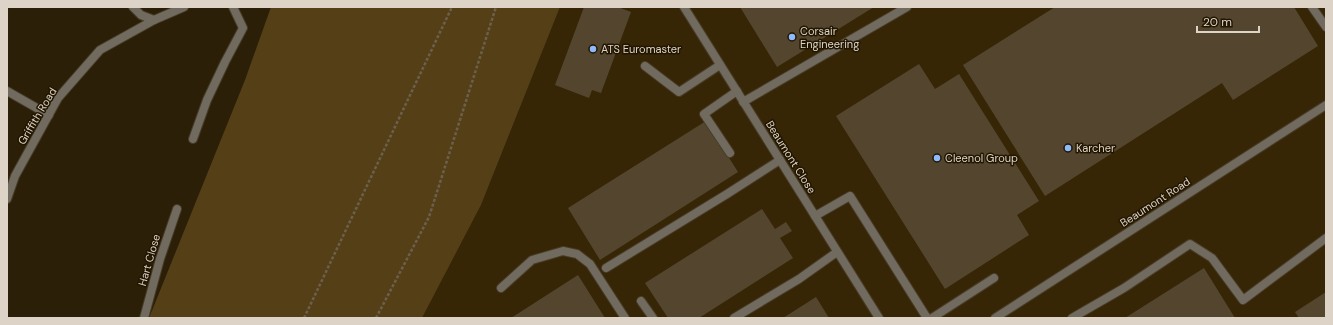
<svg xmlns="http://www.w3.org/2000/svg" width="1333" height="325" font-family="'DM Sans',sans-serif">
	<rect width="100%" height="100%" fill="#2c1f08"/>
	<path fill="#362606" d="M560,7H1326V318H422L481,205Z"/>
	<path fill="#553f17" d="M271,7H560L481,205L422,318H149L245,80Z"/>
	<path fill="#54462e" d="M584,7H618L631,12L601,93L592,90L589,98L555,85Z
		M740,7H874L777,67Z
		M1055,7H1294L1318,46L1233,100L1222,83L1045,196L963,65Z
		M919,64L935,89L959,74L1039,201L1017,215L1029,235L945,289L836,116Z
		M706,121L738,172L600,260L568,208Z
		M762,209L775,229L786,222L792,231L780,238L793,258L699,318H668L645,283Z
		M1204,268L1235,318H1125Z
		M578,275L605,318H511Z
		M1326,292V318H1299L1295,312Z
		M816,297L829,318H783Z"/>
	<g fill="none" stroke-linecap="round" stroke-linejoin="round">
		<g stroke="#483c27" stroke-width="10">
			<path id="service" d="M1312,7L1326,27
				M645,66L679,92L720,65
				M7,91L49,115
				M743,102L907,7
				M730,153L704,114L737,91
				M815,216L850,196L927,318
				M606,268L727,194L780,160
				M501,288L532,260L563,251L577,254L590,264L625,318
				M641,301L653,318
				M734,318L799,279L837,252
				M932,318L994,278
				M1072,318L1124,288L1190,244L1212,258L1243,300L1326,238"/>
		</g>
		<g stroke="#483c27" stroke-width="10">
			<path id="minor" d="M133,7L141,15L154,20
				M684,7L879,318
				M193,139L207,100L225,62L243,28L233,7
				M7,199L15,176L58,98L100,50L154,20L184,7
				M144,318L160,259L177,209
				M995,318L1326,105"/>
		</g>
		<path stroke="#6c604d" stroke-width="2.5" stroke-dasharray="3 2" stroke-linecap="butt" d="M304,318L452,7
			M376,318L429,217L496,7"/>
		<use href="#service" stroke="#716a5f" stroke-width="8"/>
		<use href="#minor" stroke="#716a5f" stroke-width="8"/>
	</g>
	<g fill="#8eb9fd" stroke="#221601" stroke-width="1.5">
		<circle cx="792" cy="37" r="4"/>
		<circle cx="593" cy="49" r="4"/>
		<circle cx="1068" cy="148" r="4"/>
		<circle cx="937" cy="158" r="4"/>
	</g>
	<g text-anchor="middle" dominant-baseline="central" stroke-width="3" stroke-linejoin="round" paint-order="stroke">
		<g font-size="11" fill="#ddd4c7" stroke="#221601" text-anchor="start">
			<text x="800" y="31">Corsair<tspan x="800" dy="13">Engineering</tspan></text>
			<text x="601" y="49">ATS Euromaster</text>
			<text x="1076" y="148">Karcher</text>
			<text x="945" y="158">Cleenol Group</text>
		</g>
		<g font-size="11" fill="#ddd4c7" stroke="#221601">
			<text transform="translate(37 116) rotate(-59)">Griffith Road</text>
			<text transform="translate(791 157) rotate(58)">Beaumont Close</text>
			<text transform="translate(1155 202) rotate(-33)">Beaumont Road</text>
			<text transform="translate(149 260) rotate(-74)">Hart Close</text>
		</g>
	</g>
	<rect width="1333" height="325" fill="none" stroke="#ddd4c7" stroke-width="16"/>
	<path d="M1197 26v6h62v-6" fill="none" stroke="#ddd4c7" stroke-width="2"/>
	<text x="1203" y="26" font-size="12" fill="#ddd4c7" stroke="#221601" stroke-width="3" paint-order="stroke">20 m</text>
</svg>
